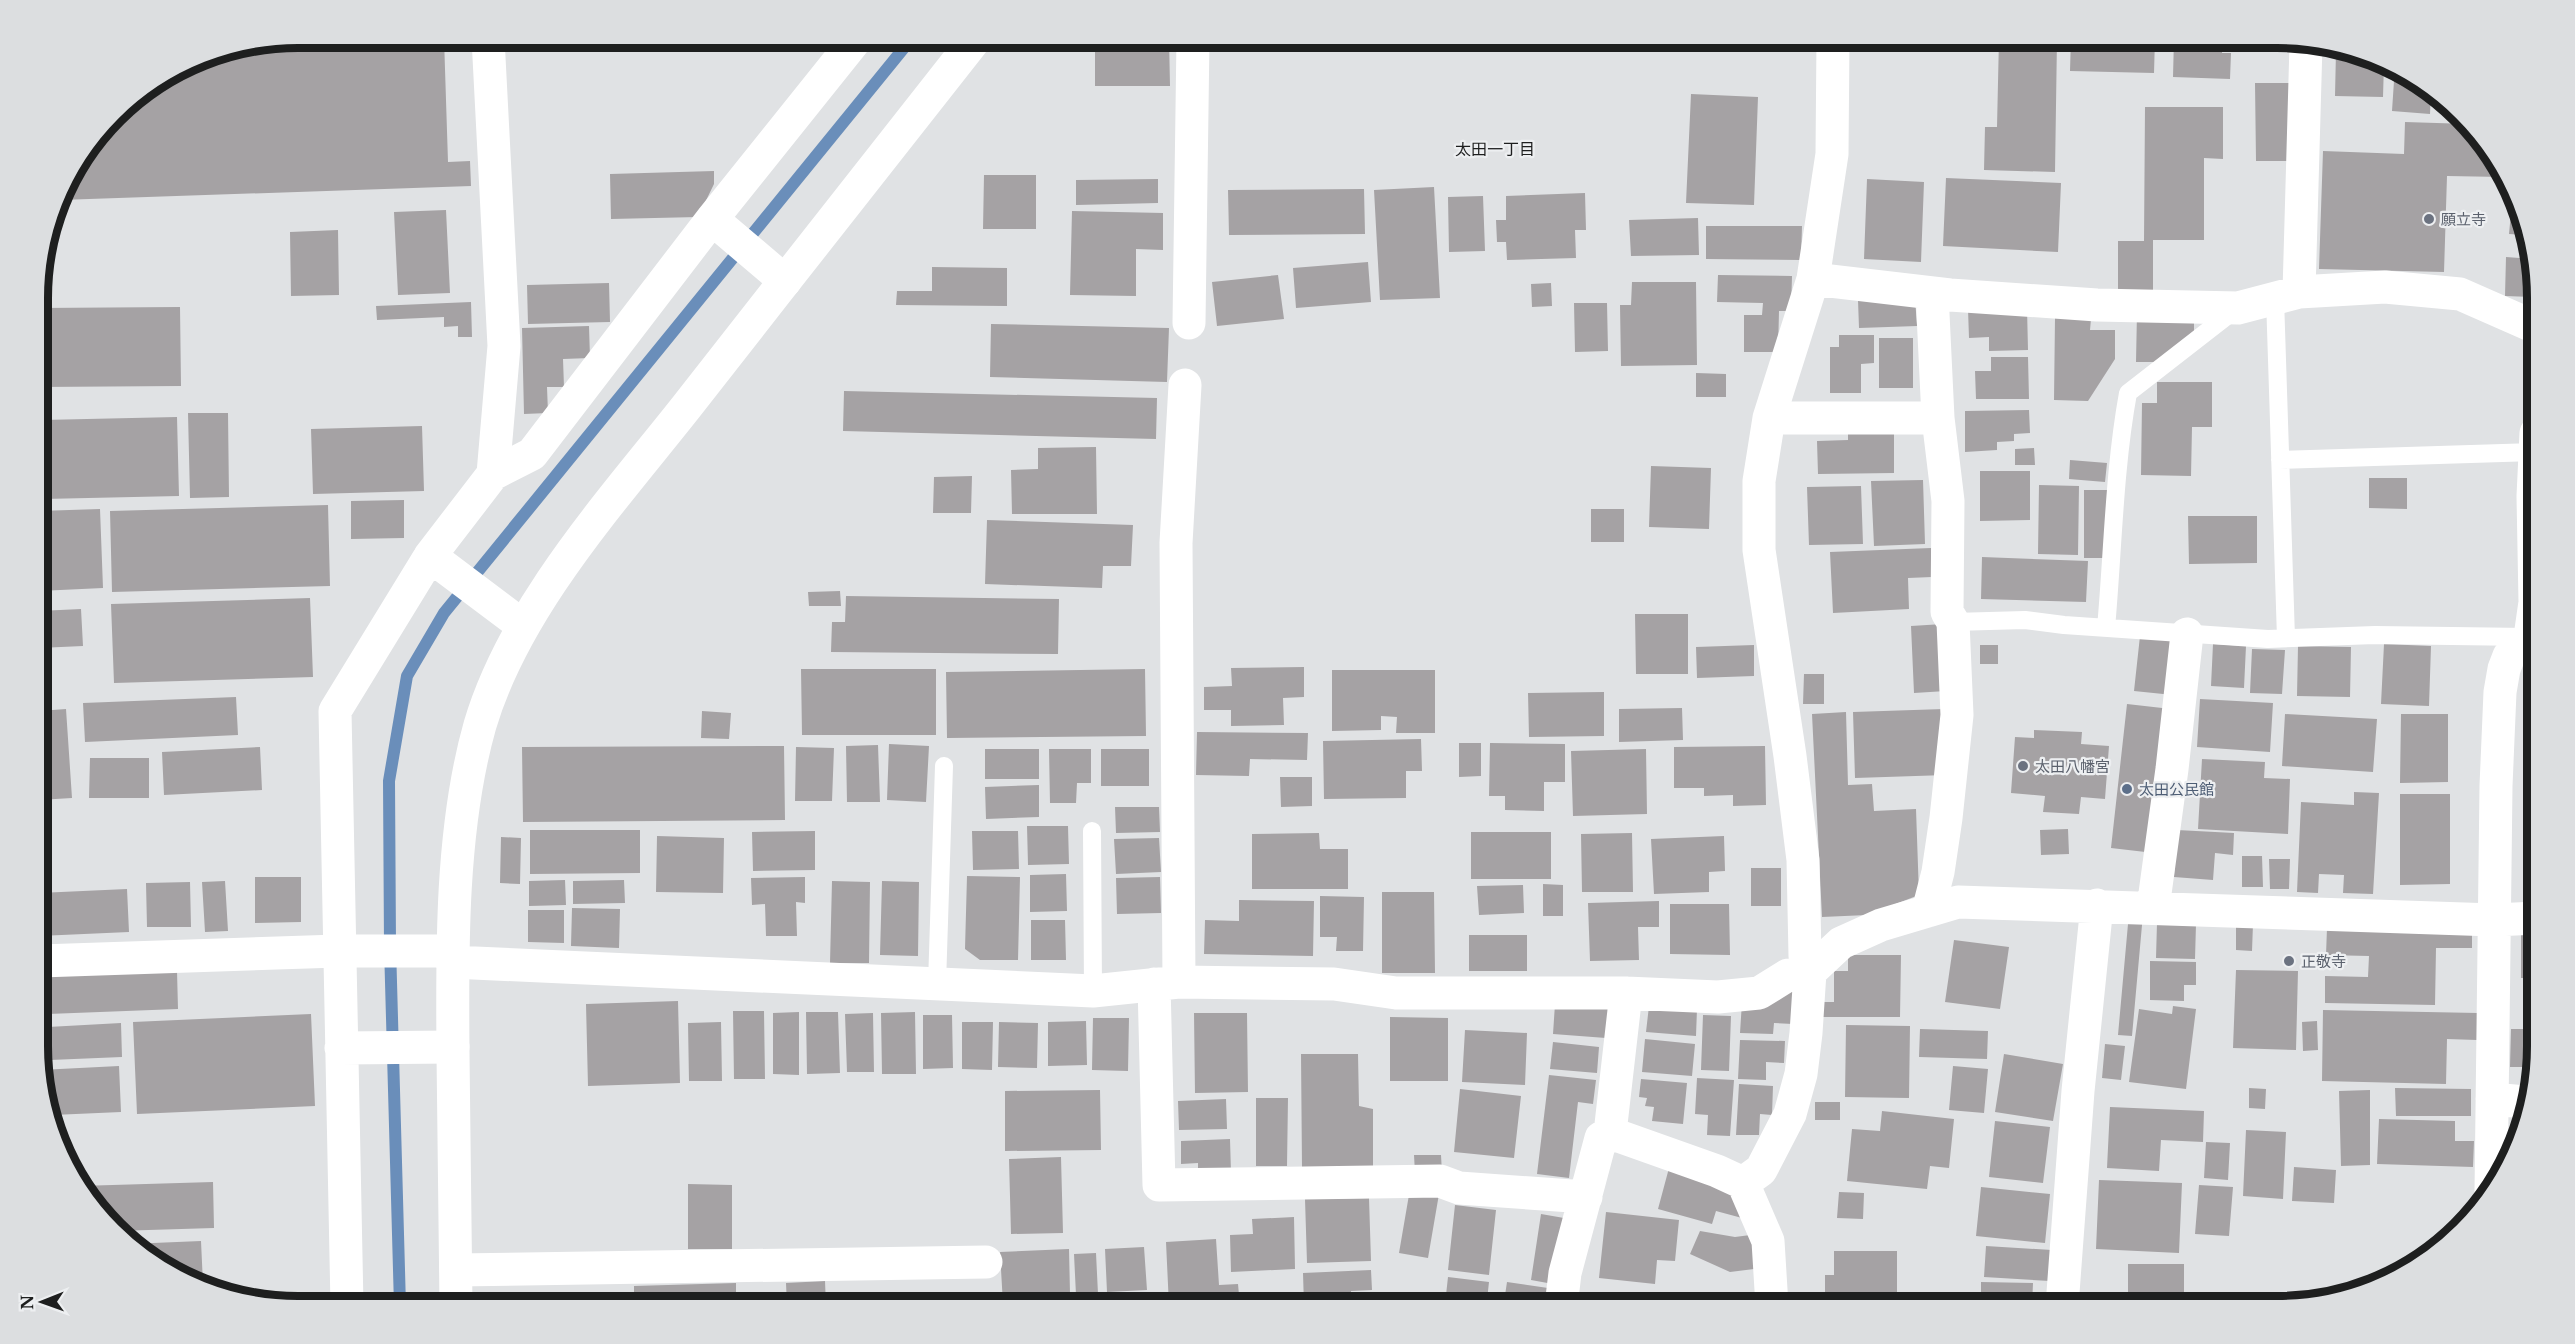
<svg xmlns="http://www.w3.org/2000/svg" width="2575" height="1344" font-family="'Libre Baskerville','Noto Sans JP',serif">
	<rect width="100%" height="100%" fill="#e0e2e4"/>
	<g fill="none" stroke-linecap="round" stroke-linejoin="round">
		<path stroke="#6a8eba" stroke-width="12" d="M400,1306L390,946L389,781L407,676L444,613L912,38"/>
	</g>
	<path fill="#a5a2a4" d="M298,38H444L448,162L470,161L471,186L60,200L64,182L126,102L198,57Z
		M1095,38H1169L1170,86H1095Z
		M1999,38L2057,39L2055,172L1984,170L1985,127H1997Z
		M2071,38H2155L2154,73L2070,71Z
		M2174,38H2223L2222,53H2231L2230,79L2173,77Z
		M2336,51L2384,63L2383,97L2335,96Z
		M2395,66L2431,90L2430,114L2392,111Z
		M2255,83H2296V161H2256Z
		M1691,94L1758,97L1754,205L1686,203Z
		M2145,107H2223V159L2204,158V240H2153V294H2118V241H2144Z
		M2405,122L2468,124L2493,153L2503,177L2447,176L2444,272L2319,269L2323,151L2404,154Z
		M714,171V184L698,217L611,219L610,174Z
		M984,175H1036V229H983Z
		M1946,178L2061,183L2058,252L1943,246Z
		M1158,179V203L1076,205V180Z
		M1867,179L1924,182L1921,262L1864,259Z
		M1434,187L1440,298L1380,300L1374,190Z
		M1364,189L1365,234L1229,235L1228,190Z
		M1585,193L1586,230H1575L1576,258L1507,260L1506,242H1497L1496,220H1506V196Z
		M1483,196L1485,251L1449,252L1448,197Z
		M2512,202L2515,209L2525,235L2509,234Z
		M446,210L450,293L398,295L394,212Z
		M1072,211L1163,213V250L1136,249V296L1070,295Z
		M1698,218L1699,255L1631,256L1629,220Z
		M1706,226H1802L1801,260L1706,259Z
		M338,230L339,295L291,296L290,232Z
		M2506,257L2533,259L2532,297L2505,296Z
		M1368,262L1371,302L1296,308L1293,268Z
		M932,267L1007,268V306L896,305L897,291H932Z
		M1278,275L1284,319L1217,326L1212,282Z
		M1718,275L1792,276L1791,311H1779L1778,352H1744V315H1762L1763,303L1717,302Z
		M1632,282H1696L1697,365L1621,366L1620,305H1631Z
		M609,283L610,322L528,324L527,285Z
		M1551,283L1552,306L1532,307L1531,284Z
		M1915,298L1917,326L1859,328L1858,300Z
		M471,302L472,337H458V326L444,327V317L377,320L376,306Z
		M1574,303H1607L1608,351L1575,352Z
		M180,307L181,386L38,387V308Z
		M2027,308L2028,350L1989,351V337L1969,338L1968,309Z
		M2137,312H2194V332L2155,362H2136Z
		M2055,318L2091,319L2090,330H2115V359L2088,401L2054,400Z
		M991,324L1169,328L1167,382L990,377Z
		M589,326L590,358L563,359L564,387H547L548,413L524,414L522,328Z
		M1839,335H1874V363L1861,364V393H1830V347H1839Z
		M1879,338H1913V388H1879Z
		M1991,357H2028L2029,399H1976L1975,371H1991Z
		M1696,373L1726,374V397H1696Z
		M2157,382H2212V427H2192L2191,476L2141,475L2142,403H2157Z
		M844,391L1157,398L1156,439L843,431Z
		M2029,410L2030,433L2014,434V441L1997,442V450L1965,452V411Z
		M188,413H228L229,497L190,498Z
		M177,417L179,496L43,499L42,420Z
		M422,426L424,491L313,494L311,429Z
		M1894,429V473L1818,474L1817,441L1848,440V430Z
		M1096,447L1097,514H1012L1011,470L1038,469V448Z
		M2034,448L2035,465H2015V449Z
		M2070,460L2107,463L2105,482L2069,479Z
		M1651,466L1711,468L1709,529L1649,527Z
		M1980,471H2030V520L1980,521Z
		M972,476L971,513H933L934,477Z
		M2369,478H2407V509L2369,508Z
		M1923,480L1925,544L1874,546L1871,481Z
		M2039,485L2079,486L2078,555L2038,554Z
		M1861,486L1863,544L1809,545L1807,487Z
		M2084,490H2108V558H2084Z
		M404,500V538L351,539V501Z
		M328,505L330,586L112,592L110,511Z
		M100,509L103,588L39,591V511Z
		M1591,509H1624V542H1591Z
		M2188,516H2257V563L2189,564Z
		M987,520L1133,525L1131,566H1103L1102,588L985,584Z
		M1931,548L1932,577L1908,578L1909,609L1833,613L1830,552Z
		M1982,557L2088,561L2086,602L1981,599Z
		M840,591L841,606H809L808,592Z
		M846,596L1059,599L1058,654L831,652L832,622H845Z
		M310,598L313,677L114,683L111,604Z
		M81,609L83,646L39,648V611Z
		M1635,614H1688V674H1636Z
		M1943,624L1946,691L1914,693L1911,626Z
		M2140,636L2179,640L2173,695L2134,691Z
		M2213,644L2246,646L2244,688L2211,686Z
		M2384,644L2431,646L2429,706L2381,704Z
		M1754,645V676L1697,678L1696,647Z
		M1980,645H1998V664H1980Z
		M2298,646L2351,647L2350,697L2297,696Z
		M2252,649L2285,650L2282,694L2250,693Z
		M1304,667V697L1283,698L1284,725L1231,726V710H1204V687L1232,686L1231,668Z
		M801,669H936V735H802Z
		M1145,669L1146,736L947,738L946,672Z
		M1332,670H1435V733H1396L1397,717L1381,716V730L1332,731Z
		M1804,674H1824V704H1803Z
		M1604,692V736L1529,737L1528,693Z
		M236,697L238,735L85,742L83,703Z
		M2526,698H2537V723H2528Z
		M2200,699L2273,703L2270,752L2197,747Z
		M2127,704L2171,709L2154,853L2111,848Z
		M1682,708L1683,740L1619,742V709Z
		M66,709L72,798L39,800V711Z
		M1944,709L1946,775L1855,778L1853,712Z
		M702,711L731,713L729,739L701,738Z
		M1846,712L1848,785L1872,784L1874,811L1916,809L1919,895L1867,915L1822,917L1812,714Z
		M2285,714L2377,719L2373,772L2282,766Z
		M2401,714H2448V782L2400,783Z
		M2034,730L2082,732L2081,744L2109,746L2105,799L2081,797L2079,814L2043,812L2045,796L2011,793L2015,737L2034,738Z
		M1197,732L1308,733L1307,760L1250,759L1249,776L1196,775Z
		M1421,739L1422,771H1406V798L1324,799L1323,741Z
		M1459,743H1481V776L1459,777Z
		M1490,743L1565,744V782H1544V811L1505,810V796H1489Z
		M889,744L929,746L926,802L887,800Z
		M878,745L880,802H847L846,746Z
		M784,746L785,820L523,822L522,747Z
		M1765,746L1766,805L1733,806V795L1704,796V788H1674V747Z
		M260,747L262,790L164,795L162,752Z
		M796,747L834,748L832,801H795Z
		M985,749H1039V779H985Z
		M1049,749H1091V783H1077L1076,803H1050Z
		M1101,749H1149V786H1101Z
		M1646,749L1647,814L1573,816L1571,751Z
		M90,758H149V798H89Z
		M2202,759L2265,762L2264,778L2290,779L2288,834L2198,829Z
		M1280,777H1312V806L1281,807Z
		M1039,785V817L986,819L985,787Z
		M2354,792L2379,793L2373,894L2343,893L2344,875L2319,874L2318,893L2297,892L2301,802L2354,805Z
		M2400,794H2450V884L2400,885Z
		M2527,798L2537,799V820H2527Z
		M1115,807H1159L1160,832L1116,833Z
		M1027,826H1068L1069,864L1028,865Z
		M2537,827V871H2527L2524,828Z
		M2068,829L2069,854L2041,855L2040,830Z
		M530,830H640V873L530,874Z
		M2177,830L2234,833L2233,855L2215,853L2213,880L2174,877Z
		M815,831V870L753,871L752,832Z
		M972,831H1018L1019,869L973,870Z
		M1471,832H1551V879H1471Z
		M1319,833L1320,849H1348V889H1252V834Z
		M1632,833L1633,892H1582L1581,834Z
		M657,836L724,838L723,893L656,892Z
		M1724,836L1725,871L1709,872V892L1654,894L1651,839Z
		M501,837L521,838L520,884L500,883Z
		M1159,838L1161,872L1116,874L1114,839Z
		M2242,856H2262L2263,887H2242Z
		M2269,859H2290L2289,889H2270Z
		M1751,868H1781V906H1751Z
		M1066,874L1067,911L1030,912V875Z
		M967,876L1020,877L1018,960H980L965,949Z
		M255,877H301V922L255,923Z
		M805,877V903L796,902L797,936H766L765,904L752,905L751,878Z
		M1160,877L1161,913L1117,914L1116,878Z
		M565,880L566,905L529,906V881Z
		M624,880L625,903L573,904V881Z
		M225,881L228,931L205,932L202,882Z
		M832,881L870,882L869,963H830Z
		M882,881L919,882L918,956L880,955Z
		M190,882L191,927H147L146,883Z
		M1543,884L1563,885V916H1543Z
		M1523,885L1524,913L1479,915L1477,886Z
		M127,889L129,932L39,936V893Z
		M1382,892H1434L1435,973H1382Z
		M1320,896L1364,897L1363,951H1336L1337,937H1320Z
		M1239,900L1314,901L1313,956L1204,954L1205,920L1239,921Z
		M1659,901V927H1638L1639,960L1590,961L1588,903Z
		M1670,904H1729L1730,955L1670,954Z
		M572,908L620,909L619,948L571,946Z
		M528,910H564V943L528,942Z
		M2129,913L2143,914L2132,1036L2118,1035Z
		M1031,920H1065L1066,960H1031Z
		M2157,923L2196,924L2195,959L2156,958Z
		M2236,923L2253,924L2252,951L2236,950Z
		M2327,928L2472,931V948H2436L2435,1005L2325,1003V976L2368,977L2369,956L2326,955Z
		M2521,934H2537V978H2521Z
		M1469,935H1527V971H1469Z
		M1954,940L2009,947L2000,1009L1945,1002Z
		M1848,955H1901L1900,1017H1819L1820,1002H1834V971H1848Z
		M2150,961L2196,962V985H2184V1001L2150,1000Z
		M2236,970L2298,971L2296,1050L2233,1048Z
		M177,971L178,1009L48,1014L47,976Z
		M1773,991L1794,992L1793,1024L1774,1023L1773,1034L1740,1033L1742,1002Z
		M678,1001L680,1083L588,1086L586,1004Z
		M1555,1004L1609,1008L1606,1038L1553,1034Z
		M1649,1006L1697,1009L1696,1036L1646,1032Z
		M2173,1006L2196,1009L2186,1089L2129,1082L2139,1009L2172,1014Z
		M2323,1010L2478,1013L2477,1040L2447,1039L2446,1084L2322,1081Z
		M733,1011H764L765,1079H734Z
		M799,1012V1075L773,1074V1013Z
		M806,1012H838L840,1073L807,1074Z
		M915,1012L916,1074H882L881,1013Z
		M873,1013L874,1072H847L845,1014Z
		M1194,1013H1247L1248,1092L1195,1093Z
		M311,1014L315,1106L137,1114L133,1022Z
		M923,1015H952L953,1068L923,1069Z
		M1703,1015L1731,1016L1729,1071L1701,1070Z
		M1390,1017L1448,1018V1081H1390Z
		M1093,1018H1129L1128,1071L1092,1070Z
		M1086,1021L1087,1065L1048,1066V1022Z
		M2317,1021L2318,1050L2303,1051L2302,1022Z
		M721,1022L722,1081H689L688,1023Z
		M962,1022H993L992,1070L962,1069Z
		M999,1022L1038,1023L1037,1068L998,1067Z
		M121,1023L122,1057L50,1060L48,1027Z
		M1846,1025L1910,1026L1909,1098L1845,1097Z
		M1920,1029L1988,1031L1987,1059L1919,1057Z
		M2511,1029H2537V1047L2533,1067H2510Z
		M1465,1030L1527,1033L1525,1085L1462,1082Z
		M1645,1039L1695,1044L1692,1076L1642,1072Z
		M1740,1040L1785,1041L1784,1063L1766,1062V1080L1738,1079Z
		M1553,1042L1599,1047L1597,1073L1550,1069Z
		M2105,1044L2125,1046L2121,1080L2102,1078Z
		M1301,1054H1358L1359,1106L1373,1109V1168H1302Z
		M2004,1054L2063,1064L2053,1121L1995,1112Z
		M119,1066L121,1112L53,1115L40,1081V1070Z
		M1953,1066L1988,1069L1984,1113L1949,1110Z
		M1549,1075L1596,1080L1593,1104L1578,1102L1569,1178L1537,1174Z
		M1697,1078L1734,1080L1730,1136L1707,1135L1708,1115L1695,1114Z
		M1641,1079L1687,1083L1683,1124L1652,1121L1654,1107L1645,1106L1647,1098L1639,1097Z
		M1739,1084L1773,1086L1772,1115L1760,1114L1759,1135H1736Z
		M2249,1088L2266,1089L2265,1109L2249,1108Z
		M2395,1088L2471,1089V1116H2396Z
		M1460,1089L1521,1096L1514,1158L1454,1152Z
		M1100,1090L1101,1150L1005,1151V1091Z
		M2370,1090V1165L2341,1166L2339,1091Z
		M1256,1098H1288L1287,1166H1256Z
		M1226,1099L1227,1129L1179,1130L1178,1101Z
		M1815,1102H1840V1120H1815Z
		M2110,1107L2204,1111L2203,1142L2161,1140L2159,1171L2107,1168Z
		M1882,1111L1954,1119L1949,1168L1930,1166L1927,1189L1847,1181L1852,1129L1880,1131Z
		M2379,1119L2455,1121V1141H2474L2473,1167L2377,1164Z
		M1995,1121L2050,1127L2043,1183L1989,1177Z
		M2246,1130L2286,1132L2283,1199L2243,1196Z
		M1230,1139L1231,1173L1198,1174V1163L1181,1164V1141Z
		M2206,1142L2230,1143L2228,1180L2204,1178Z
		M1414,1155H1441L1442,1173H1415Z
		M1061,1157L1063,1233L1011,1234L1009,1159Z
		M2294,1167L2336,1170L2334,1203L2292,1201Z
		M1669,1168L1735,1186L1742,1218L1716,1211L1712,1224L1658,1209Z
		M2099,1180L2182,1183L2179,1253L2096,1249Z
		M213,1182L214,1228L116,1231L82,1191L79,1186Z
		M688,1184L732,1185V1249H688Z
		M2199,1185L2233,1187L2229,1236L2195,1234Z
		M1981,1187L2050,1194L2045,1243L1976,1236Z
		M1410,1189L1439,1194L1428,1258L1399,1253Z
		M1839,1192L1864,1193L1863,1219L1837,1218Z
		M1369,1198L1371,1261L1307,1263L1305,1199Z
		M1455,1205L1496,1210L1489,1275L1448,1270Z
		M1606,1212L1679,1220L1675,1261L1657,1260L1655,1284L1599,1278Z
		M1541,1214L1564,1218L1553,1284L1531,1280Z
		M1294,1217L1295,1269L1231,1272L1230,1235L1253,1234L1252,1219Z
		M1700,1231L1735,1237L1758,1234L1762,1268L1730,1272L1690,1254Z
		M1216,1239L1219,1285L1238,1284L1240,1306H1169L1166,1242Z
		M201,1241L203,1284L182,1280L129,1244Z
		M1986,1246L2052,1250L2050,1281L1984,1277Z
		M1144,1247L1147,1290L1107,1292L1105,1249Z
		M1069,1249L1070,1293L1039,1295V1302L1003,1304L1000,1252Z
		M1834,1251H1897V1306H1834V1300H1825V1275H1834Z
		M1096,1253L1098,1294L1076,1295L1074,1254Z
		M2128,1264H2184V1306H2128Z
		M1371,1270L1372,1290L1351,1291L1352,1306H1304L1303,1273Z
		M1448,1277L1489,1282L1487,1300L1446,1295Z
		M825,1281L826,1306H787L786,1283Z
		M1507,1282L1548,1288L1545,1306L1504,1302Z
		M1981,1282L2033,1283L2032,1306H1960V1296H1981Z
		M736,1283V1306H634V1286Z
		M555,1293V1306H501V1295Z
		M1615,1293L1693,1302L1692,1306H1613Z
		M1721,1299H1752L1753,1306H1721Z
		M1155,1300V1306H1094V1302Z"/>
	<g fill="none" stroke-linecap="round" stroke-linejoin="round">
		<path stroke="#fff" stroke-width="18" d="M2275,298L2286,638
			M2280,460L2535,452
			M1953,622L2025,620L2064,625L2268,639L2375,635L2528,637
			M2106,628C2113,550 2114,470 2128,393L2236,309
			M1092,831L1093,991
			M937,984L944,766"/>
		<path stroke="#fff" stroke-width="33" d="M712,219L785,281
			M1813,279L1950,295L2097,305L2238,308L2299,292L2385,287L2460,294L2535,327
			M2299,292L2306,44
			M1189,323L1193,38
			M1769,418H1938L1932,293
			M493,474L532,454L712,219L857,38
			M430,556L523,626
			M2153,908L2172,769L2187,634
			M1928,911L1938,872L1946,818L1957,715L1953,622L1947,612L1948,501L1938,418
			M40,961L338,951H453
			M452,962L1093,991L1179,982L1334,984L1396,993H1626L1718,997L1759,993L1788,975L1810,972L1841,943L1881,925L1958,902L2494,920L2537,918
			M1179,982L1176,543L1185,385
			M1154,984L1159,1185L1440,1181L1459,1188L1586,1197
			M341,1048L453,1047
			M2492,1099L2525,1102
			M1610,1133L1626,993
			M1743,1183L1761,1170L1790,1114L1801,1074L1806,1033L1810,972L1805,956L1803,860L1790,756L1759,550V481L1769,418L1813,279L1832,154L1833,38
			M2491,1191L2496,786L2500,692L2504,669L2509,656L2530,637L2535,602L2533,496L2536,433
			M456,1270L986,1262
			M347,1306L335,711L430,556L493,474L504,346L488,38
			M1561,1306L1565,1273L1601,1138L1610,1133L1717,1171L1743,1183L1768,1241L1772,1306
			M2062,1306L2078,1091L2097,905"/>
		<path stroke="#fff" stroke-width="33" d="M456,1306C455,1222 454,1138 453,1054C452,948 451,827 480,725C515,607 612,501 687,406C783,283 880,160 976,38"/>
	</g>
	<g fill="#6b7280" stroke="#edeff1" stroke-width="2">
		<circle cx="2429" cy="219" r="6"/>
		<circle cx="2023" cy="766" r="6"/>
		<circle cx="2289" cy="961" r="6"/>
	</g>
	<circle fill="#5c6f8a" stroke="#edeff1" stroke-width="2" cx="2127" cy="789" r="6"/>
	<g text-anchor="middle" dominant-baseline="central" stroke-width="4.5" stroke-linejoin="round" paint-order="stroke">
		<g font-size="15" fill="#5b616d" stroke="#edeff1" text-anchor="start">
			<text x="2441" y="219">願立寺</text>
			<text x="2035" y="766">太田八幡宮</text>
			<text x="2301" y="961">正敬寺</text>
		</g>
		<g font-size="15" fill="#4e5e75" stroke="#edeff1" text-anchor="start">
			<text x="2139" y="789">太田公民館</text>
		</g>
		<g font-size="16" fill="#1e1f1f" stroke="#edeff1">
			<text x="1495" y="149">太田一丁目</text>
		</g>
	</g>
	<path d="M0 0H2575V1344H0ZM298 48H2277A250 250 0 0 1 2527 298V1046A250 250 0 0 1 2277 1296H298A250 250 0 0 1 48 1046V298A250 250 0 0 1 298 48Z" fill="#dcdee0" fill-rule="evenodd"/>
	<path fill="none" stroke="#1e1f1f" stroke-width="8" d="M298 48H2277A250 250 0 0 1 2527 298V1046A250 250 0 0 1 2277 1296H298A250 250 0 0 1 48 1046V298A250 250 0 0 1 298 48Z"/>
	<g transform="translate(42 1302) rotate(269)" stroke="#edeff1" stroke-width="4.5" paint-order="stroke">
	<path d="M0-4.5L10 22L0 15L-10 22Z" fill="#1e1f1f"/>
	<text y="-9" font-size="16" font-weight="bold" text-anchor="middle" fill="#1e1f1f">N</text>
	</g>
</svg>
